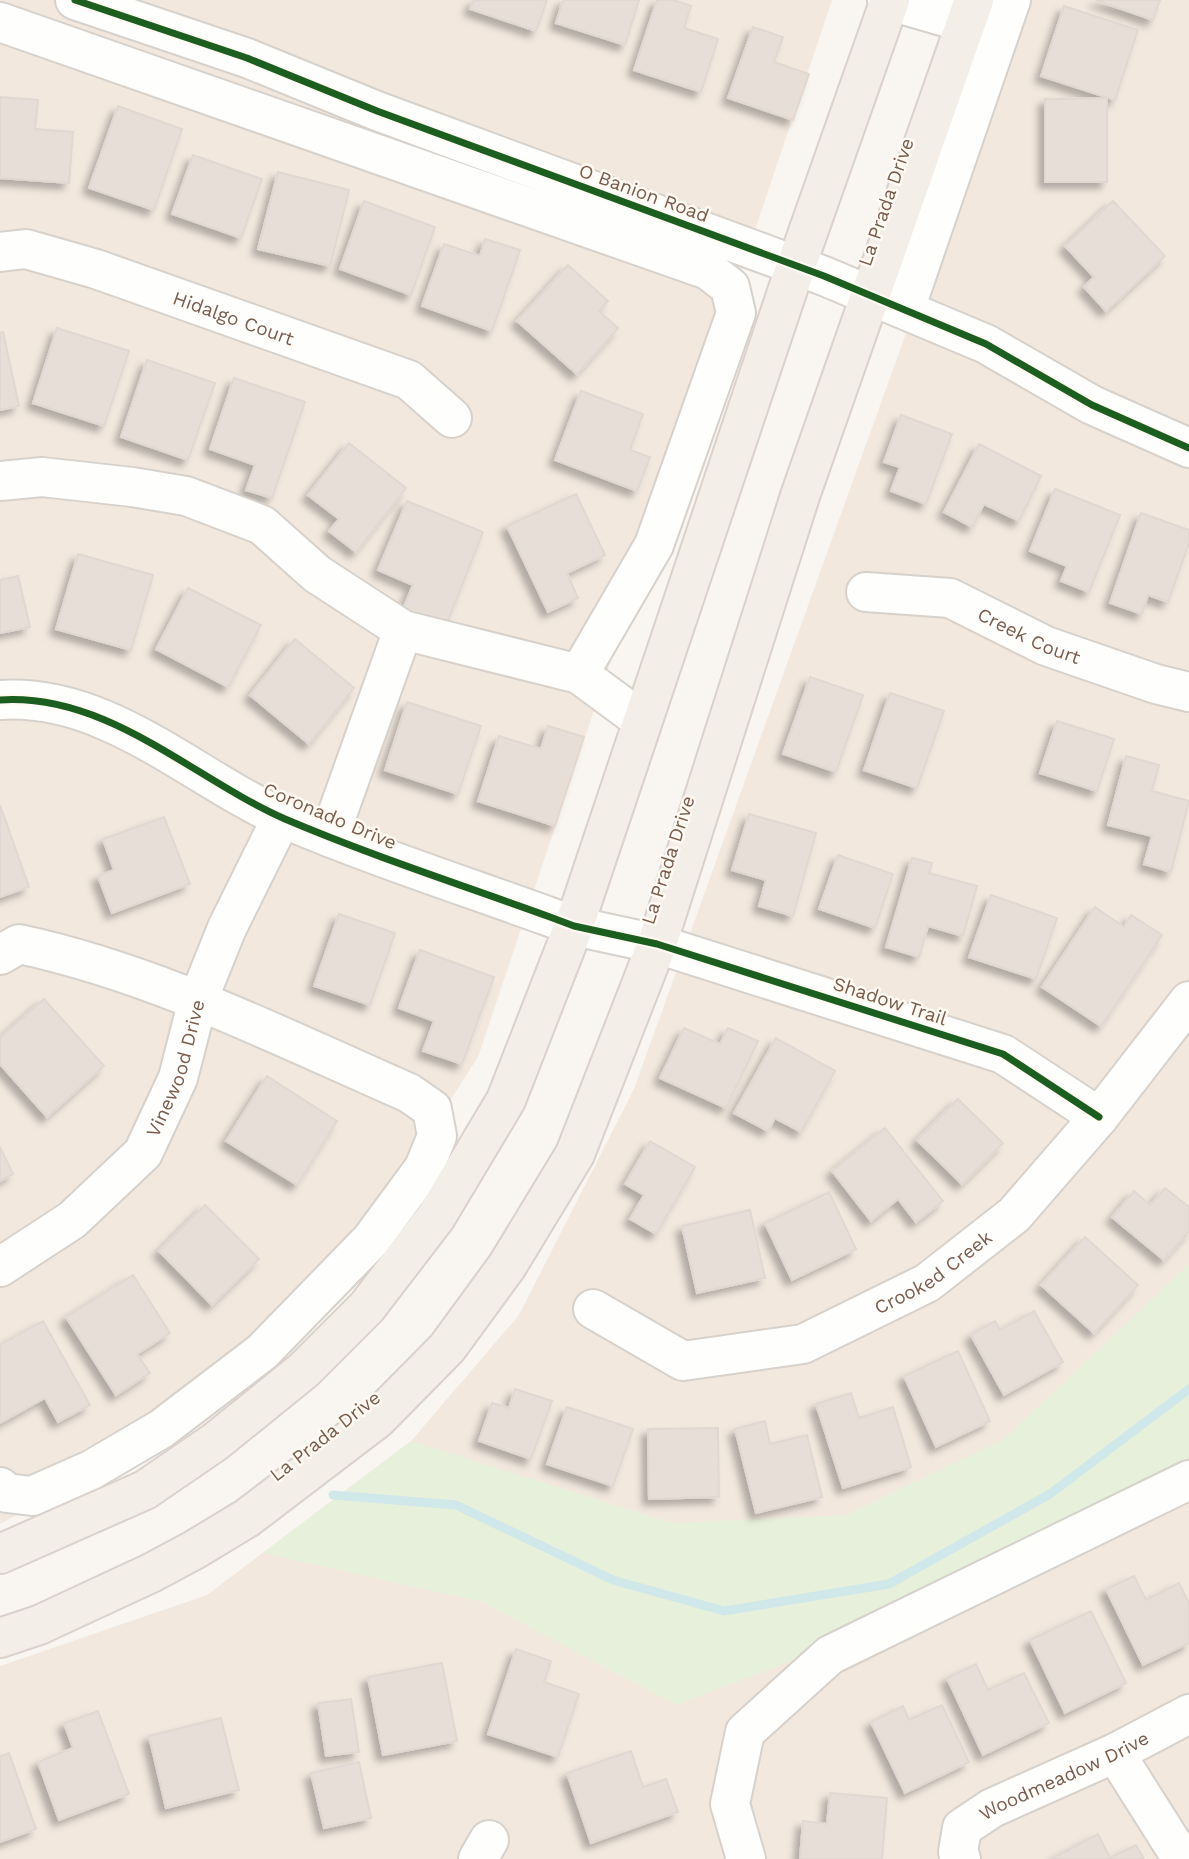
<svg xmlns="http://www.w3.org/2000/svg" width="1189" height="1859" font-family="'Work Sans',sans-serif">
	<defs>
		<filter id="shadow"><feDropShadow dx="-6" dy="6" stdDeviation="3.5" flood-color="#0004"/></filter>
	</defs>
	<rect width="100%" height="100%" fill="#f9f5f0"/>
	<path fill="#f2e8de" d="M0,0H832L478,1057L324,1296L157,1443L0,1524Z
		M1026,0H1189V1859H0V1666L207,1595L411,1441L519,1315L634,1089Z"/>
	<path fill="#e7f0db" d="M1189,1264V1465L804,1656L676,1705L482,1602L263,1553L411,1441L671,1523L846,1515L1004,1439Z"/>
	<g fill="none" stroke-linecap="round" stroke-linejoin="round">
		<path stroke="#d0e8ea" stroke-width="9" d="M333,1495L456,1505L613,1580L724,1611L889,1584L1050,1494L1189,1389"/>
	</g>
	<path fill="#e6ded7" stroke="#e2d8d2" stroke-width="2" filter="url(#shadow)" d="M474,0H547L536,31L470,9Z
		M563,0H639L625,45L556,23Z
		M657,0H673L691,6L684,28L718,39L701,92L634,70Z
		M1095,0H1160L1153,20Z
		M1064,6L1138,30L1115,100L1041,76Z
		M753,27L783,37L774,62L809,74L793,120L728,98Z
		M0,97L38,100L35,129L73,132L69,183L0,178Z
		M1107,98V182H1045V99Z
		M118,106L182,129L154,210L89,188Z
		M193,155L262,179L241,238L172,214Z
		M278,172L349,190L330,266L258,249Z
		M364,201L435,227L411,295L340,269Z
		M1113,201L1165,256L1106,311L1084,287L1094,277L1065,246Z
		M485,239L520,250L492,331L422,306L444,244L480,256Z
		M568,265L608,301L599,311L618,328L577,374L517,321Z
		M57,328L129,351L104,426L33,403Z
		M3,332L19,406L0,410V333Z
		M147,360L215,383L188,460L121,437Z
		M234,378L305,402L272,498L246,490L255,465L210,449Z
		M581,391L643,414L630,450L650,457L637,491L555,460Z
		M901,415L952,434L926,504L891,491L900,467L884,462Z
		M349,443L406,488L356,552L329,531L339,519L308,495Z
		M979,444L1041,476L1019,521L984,504L972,527L944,512Z
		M1055,489L1120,515L1089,592L1061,581L1067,566L1030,551Z
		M576,494L605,555L567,573L578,598L548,612L507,526Z
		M407,501L483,532L444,631L401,614L413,585L378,570Z
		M1141,513L1189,530V543L1168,602L1148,595L1142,614L1110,603Z
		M78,554L153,575L131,650L56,629Z
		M18,576L30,627L0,633V580Z
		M188,588L261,625L228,687L156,649Z
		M295,639L354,688L309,744L250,695Z
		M810,677L863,695L836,772L783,754Z
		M890,693L944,711L917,788L864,770Z
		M407,702L481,726L458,794L385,770Z
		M1057,721L1114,739L1097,791L1040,773Z
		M548,726L584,737L555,826L478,801L499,736L541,749Z
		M1126,756L1159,765L1152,791L1189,801L1171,872L1144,864L1152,836L1108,825Z
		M0,805L29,887L0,897Z
		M749,814L816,833L793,916L759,906L766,880L732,870Z
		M164,817L190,884L112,913L98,876L114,870L103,839Z
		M838,855L893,874L875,928L819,909Z
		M912,858L932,863L929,873L977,886L963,936L928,926L919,957L886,947Z
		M991,895L1057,918L1036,979L969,957Z
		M1095,907L1124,927L1131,915L1162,935L1101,1026L1042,987Z
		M339,914L395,933L370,1005L314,986Z
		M420,950L494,977L462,1064L423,1051L434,1021L399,1008Z
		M44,999L104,1066L47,1117L0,1064V1038Z
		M684,1028L720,1044L728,1028L758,1041L726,1108L660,1078Z
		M776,1038L835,1071L801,1132L775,1118L768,1131L734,1113Z
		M267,1076L337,1121L297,1185L226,1141Z
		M958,1099L1003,1143L962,1184L917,1140Z
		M885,1128L943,1201L916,1222L898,1199L871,1221L832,1171Z
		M650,1141L695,1167L656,1234L630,1219L644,1195L625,1184Z
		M0,1147L13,1174L0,1181Z
		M1165,1188L1189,1207V1231L1164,1260L1112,1217L1134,1191L1150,1205Z
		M829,1192L856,1249L792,1280L765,1223Z
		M205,1205L259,1259L212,1305L159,1251Z
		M750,1210L765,1278L697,1293L682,1226Z
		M1085,1237L1138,1285L1094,1333L1041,1285Z
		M133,1275L170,1333L137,1354L150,1373L116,1395L66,1317Z
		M1034,1311L1063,1362L1004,1395L971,1335L995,1321L1000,1330Z
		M43,1321L90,1405L58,1422L45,1398L0,1423V1345Z
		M958,1351L990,1421L936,1447L904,1376Z
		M515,1389L552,1401L531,1459L479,1441L492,1403L509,1408Z
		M851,1393L859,1418L893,1407L911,1467L843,1488L816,1404Z
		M567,1407L633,1429L613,1486L547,1464Z
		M765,1421L770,1444L807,1435L822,1497L756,1513L735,1429Z
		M718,1428L719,1497L649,1499L648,1429Z
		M1134,1576L1146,1600L1179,1583L1189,1603V1643L1143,1665L1106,1589Z
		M1091,1611L1126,1683L1065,1713L1030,1640Z
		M516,1649L551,1661L544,1682L579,1694L558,1757L488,1734Z
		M442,1663L457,1741L383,1755L368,1677Z
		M976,1664L988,1690L1024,1673L1049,1723L983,1755L947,1678Z
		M351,1699L359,1752L326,1756L318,1703Z
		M942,1705L969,1762L905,1793L871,1722L903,1706L909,1720Z
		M98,1711L129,1794L59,1820L38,1762L73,1748L64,1723Z
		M221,1718L239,1790L166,1808L149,1736Z
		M631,1751L643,1787L666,1779L678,1812L591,1843L567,1773Z
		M9,1753L36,1829L0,1842V1757Z
		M359,1762L371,1818L324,1828L311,1773Z
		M830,1793L887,1798L882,1859H800L803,1821L827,1824Z
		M1098,1834L1110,1858L1136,1845L1144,1859H1051Z"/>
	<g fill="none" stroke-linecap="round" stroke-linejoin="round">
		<g stroke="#d7d1cb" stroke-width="42">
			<g id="minor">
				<path d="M75,0L247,58L377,111L824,276L986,344L1092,405L1189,448"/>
				<path d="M887,0L966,23"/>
				<path d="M0,22L708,270L730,287L736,313L654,545L579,674"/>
				<path id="s1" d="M0,252L26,249L96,269L409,380L452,418"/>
				<path d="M905,309L1011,0"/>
				<path d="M0,481L42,477L132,487L186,496L262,525L317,574L403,630L579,674L641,720"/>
				<path id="s2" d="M866,592L950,598L1046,646L1156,684L1189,692"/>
				<path d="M0,700C108,693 192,778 285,819C372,856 462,885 550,917L574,926L657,944L1003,1054L1099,1117"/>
				<path d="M329,837L403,630"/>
				<path d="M0,955L19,944C155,973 283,1038 409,1093L432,1109L437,1136L424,1168L371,1240L262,1352L161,1429L91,1470L32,1496L7,1493L0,1487"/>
				<path id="s3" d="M0,1267L72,1220L143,1153L178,1078L198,1000L227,928L282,817"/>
				<path id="s4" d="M593,1309L683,1361L803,1344L927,1283L1014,1215L1099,1117L1189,1001"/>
				<path d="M1115,1753L1182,1859"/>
				<path d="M478,1859L489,1840"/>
				<path d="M746,1859L730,1804L745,1732L830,1655L1189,1480"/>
				<path id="s5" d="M961,1859L958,1852L962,1828L992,1808L1115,1753L1189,1714"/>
			</g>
		</g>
		<g stroke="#dad1cc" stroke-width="42">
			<path id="major" d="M0,1554L145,1490L215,1442L304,1370L367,1307L436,1217L506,1100L574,926L788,289L890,0
				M0,1638L39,1625L151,1573L194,1550L247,1518L377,1419L447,1348L507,1266L575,1154L657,944L800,496L974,0"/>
		</g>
		<use href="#minor" stroke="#fefefd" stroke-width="38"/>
		<use href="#major" stroke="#f3eee8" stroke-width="38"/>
		<g stroke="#fffaf3" stroke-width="11">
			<path id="cycleway" d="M75,0L247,58L377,111L824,276L986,344L1092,405L1189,448
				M0,700C108,693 192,778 285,819C372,856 462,885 550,917L574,926L657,944L1003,1054L1099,1117"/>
		</g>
		<use href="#cycleway" stroke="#1b5e20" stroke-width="7"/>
	</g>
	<g text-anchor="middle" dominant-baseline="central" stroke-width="5" stroke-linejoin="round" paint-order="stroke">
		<g font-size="19" fill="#7a5c4d" stroke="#fffaf3">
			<text transform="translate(644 193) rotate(20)">O Banion Road</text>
			<text transform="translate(886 202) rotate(-71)">La Prada Drive</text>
			<text stroke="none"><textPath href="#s1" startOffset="245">Hidalgo Court</textPath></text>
			<text stroke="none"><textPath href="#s2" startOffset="172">Creek Court</textPath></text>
			<text transform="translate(330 816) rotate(23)">Coronado Drive</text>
			<text transform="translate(668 860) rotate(-72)">La Prada Drive</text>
			<text transform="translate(890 1001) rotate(18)">Shadow Trail</text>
			<text stroke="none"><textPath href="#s3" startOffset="275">Vinewood Drive</textPath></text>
			<text stroke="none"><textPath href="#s4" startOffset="374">Crooked Creek</textPath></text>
			<text transform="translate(325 1436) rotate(-38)">La Prada Drive</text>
			<text stroke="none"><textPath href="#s5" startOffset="147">Woodmeadow Drive</textPath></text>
		</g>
	</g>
</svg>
